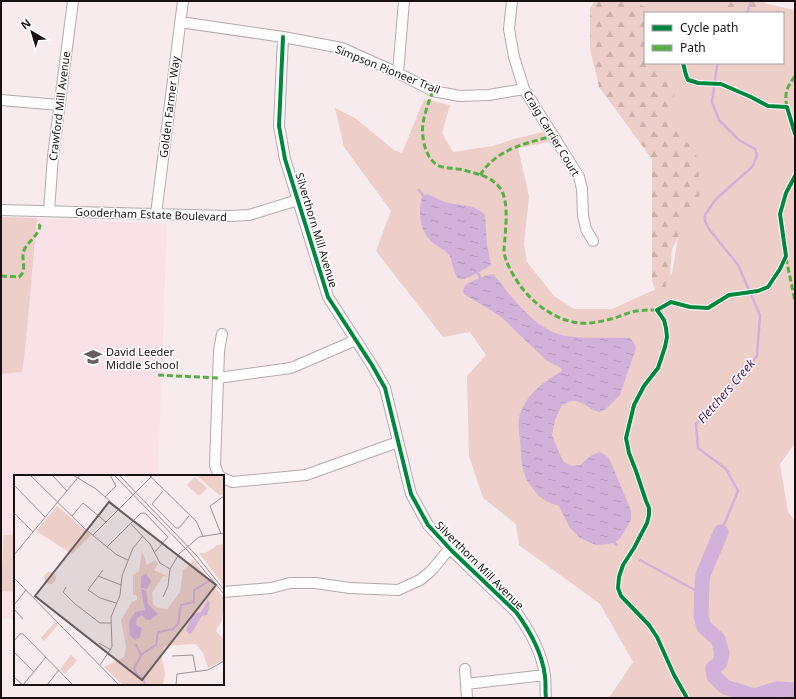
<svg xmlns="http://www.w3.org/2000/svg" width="796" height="699" font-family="'Noto Sans',sans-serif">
	<defs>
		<pattern id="forest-firs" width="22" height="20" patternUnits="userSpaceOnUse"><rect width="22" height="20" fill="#edcec8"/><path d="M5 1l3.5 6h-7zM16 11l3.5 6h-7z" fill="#cbb0ab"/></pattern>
		<pattern id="water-ripples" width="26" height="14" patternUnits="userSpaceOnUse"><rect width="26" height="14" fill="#d3b0da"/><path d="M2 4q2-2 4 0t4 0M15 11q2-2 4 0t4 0" fill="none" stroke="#b596ba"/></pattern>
	</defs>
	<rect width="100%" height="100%" fill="#f7ebee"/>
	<path fill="#fae1e8" d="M37,218L167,224L158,476H15V620L1,618V374L22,372L26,342Z"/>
	<path fill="#edcec8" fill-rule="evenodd" d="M607,1H753L795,10V443L780,464L788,512L795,521V698H609L633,662L600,604L519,545L516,524L483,498L469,456L467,376L486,355L470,332L443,337L376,251L391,211L344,147L335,108L355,118L394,150L402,153L424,99L450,105L442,133L453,152L493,146L514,139L543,132L549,142L518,148L529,196L524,244L527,262L554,296L574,309H612L656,289L672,274L682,213ZM645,13H783V63H645Z
		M1,217L37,218L26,342L22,372L1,374Z
		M4,535H15V592L1,591Z"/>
	<path fill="url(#forest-firs)" d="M595,1H631L653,10V13H645V63H662L661,65L675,92L668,113L684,138L696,154L701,192L672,249L670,275L663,292L658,297L652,281V159L599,87L590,49V8Z
		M732,1H759L766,3L761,13H720Z"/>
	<path fill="url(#water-ripples)" d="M428,194C434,197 441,201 449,203C463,206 475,204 485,215L487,245L491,265L490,266C484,269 466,281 460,279C453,277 453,261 449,255C445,249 437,247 432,242C419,230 418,213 422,197Z
		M493,274C500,281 505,290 512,297C525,313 545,333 566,336C587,339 609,337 630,338L634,343L636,348L620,395L606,409L600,412L593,410L584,404L576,401H570L562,405L555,420L552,435L558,450L563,461L571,466L580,465L592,455L600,452L607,456L610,460L631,511V520L619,540L610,544L596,545L580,538L570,528L559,506C547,502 542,500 534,490C532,487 529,483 527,480C521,469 521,453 520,441C519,431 517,420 521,411C531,390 543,383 562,371L561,368L546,360L500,316L464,294C463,291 463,288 466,285C470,281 487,275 493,274Z"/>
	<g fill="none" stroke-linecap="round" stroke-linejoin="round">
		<path stroke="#d3b0da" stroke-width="2.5" d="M747,13L751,1
			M719,63L717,66L712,102L719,120L739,140L755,149L757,155L753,166L716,199L705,215V221L709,229L738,265L760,315L757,356L725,395L696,424L698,448L726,469L738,491L721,532
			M419,190L425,198
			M477,270L481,280
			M613,541L617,545
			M640,560L702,594"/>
		<path stroke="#d3b0da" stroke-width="15" d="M721,532L703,575L702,584L701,616L704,627L718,639L722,653L720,663L713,668L714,676L725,687L754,696L777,689L795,690"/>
		<g stroke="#b4aaad" stroke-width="12">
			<path id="minor" d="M512,1L509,29L514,57L524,89L579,177L582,189L583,216L586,229L593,241
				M180,22L283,37L342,48L398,73L433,91L460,96L489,95L524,89
				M283,37L279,126L285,159L328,297L372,365L385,388L411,494L428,525L452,551L516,612C530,631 542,652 545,676C546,683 545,691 546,698
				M398,73L404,1
				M1,100L59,105
				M1,210L229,216L249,215L298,200
				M49,211L53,156L73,1
				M156,214L183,1
				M218,378L291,368L356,340
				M220,476L218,474L215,465L219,351L222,334
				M223,478L232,482L306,475L398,442
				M223,592L271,588L290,583H315L350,588L398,590L420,580L431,571L450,548
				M465,669L467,698
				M466,684L545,675"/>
		</g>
		<use href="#minor" stroke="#fefcfc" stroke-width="10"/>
		<path stroke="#55b144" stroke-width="3" stroke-dasharray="6 3" stroke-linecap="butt" d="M433,91C429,101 425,112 423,123C421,137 425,159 439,166C445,168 450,168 457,169C463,169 469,172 474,173C485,176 493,179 500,188C510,201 505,233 504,250C504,261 515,279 522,288C535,305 557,321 580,323C589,324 598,322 607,320C617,318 626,313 636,311C643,310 650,310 657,310
			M787,107C784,93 787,87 795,76
			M480,175C483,171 485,168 488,165C505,147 531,142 553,136
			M786,258L795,301
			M1,276L19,277C27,271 22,261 23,253C26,242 38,237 40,226L37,222
			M158,375L218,378"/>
		<g stroke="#fff" stroke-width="6">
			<path id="cycleway" d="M283,37L279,126L285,159L328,297L372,365L385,388L411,494L428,525L452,551L516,612C530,631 542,652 545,676C546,683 545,691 546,698
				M683,63L686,75L688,80L692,81L698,83L721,84L751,97L768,106L787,107L795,134
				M687,698L674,675L657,637L649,625L621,596L618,588L619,577L623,565L634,548L647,523L649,515V508L646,501L636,471L629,453L626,438L634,405L644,386L658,368L665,347L667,337L666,328L664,320L657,310L671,302L690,307L708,308L729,295L737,294L758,291L768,287L780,269L786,256L780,214L786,193L795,176"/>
		</g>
		<use href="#cycleway" stroke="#00873e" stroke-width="4"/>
	</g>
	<defs>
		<g id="school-bare" transform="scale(1.38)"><path d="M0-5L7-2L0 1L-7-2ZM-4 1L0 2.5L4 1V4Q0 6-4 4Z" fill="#675d60" stroke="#fff" stroke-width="2.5" paint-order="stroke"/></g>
	</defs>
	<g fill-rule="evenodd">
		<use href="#school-bare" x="93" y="357"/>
	</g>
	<g text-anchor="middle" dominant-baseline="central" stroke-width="3" stroke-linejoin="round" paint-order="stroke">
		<g font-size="11" fill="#191013" stroke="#fff">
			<text transform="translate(388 69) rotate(22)">Simpson Pioneer Trail</text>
			<text transform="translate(59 106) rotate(-83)">Crawford Mill Avenue</text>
			<text transform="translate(169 107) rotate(-83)">Golden Farmer Way</text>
			<text transform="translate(552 133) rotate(59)">Craig Carrier Court</text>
			<text transform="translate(151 214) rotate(2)">Gooderham Estate Boulevard</text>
			<text transform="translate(317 230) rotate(73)">Silverthorn Mill Avenue</text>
			<text transform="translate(480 565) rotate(45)">Silverthorn Mill Avenue</text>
		</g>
		<g font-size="11" fill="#191013" stroke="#fff" text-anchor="start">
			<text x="106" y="351">David Leeder<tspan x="106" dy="13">Middle School</tspan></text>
		</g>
		<g font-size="12" font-style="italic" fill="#491258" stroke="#fff">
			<text transform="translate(726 391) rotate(-49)">Fletchers Creek</text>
		</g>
	</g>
	<g transform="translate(14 475)">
		<rect width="210" height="210" fill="#f7ebee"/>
		<path d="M182,0H210V19L205,20ZM181,2L193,13L185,21L173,10ZM43,31L77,60L58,79L22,56ZM206,70H210V111L185,78H191ZM128,76L133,90L141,85L144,88L140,95L154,102L149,101L138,118L139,129L144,133L156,134L164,127L178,84L210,123L208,145L202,156L210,165V184L206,187L194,193L189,178L182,169L151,171L147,179L151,199L149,210H109L90,192L110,182L112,171L107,145L118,127L123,125V121L119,119V100L125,96ZM30 103a6 6 0 1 1 12 0a6 6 0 1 1-12 0ZM41,147L44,150L30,166L27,163ZM57,180L63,185L51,199L46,194Z" fill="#edcec8"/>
		<path d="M210,69V87L202,86L192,78L203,70ZM177,89L181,97L173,112L172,121L169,126L152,136L166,117L169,95ZM204,93H210V108L202,100ZM194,103L197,108L194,115L189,114L188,110L182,109L183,105Z" fill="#edcec8"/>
		<path d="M132,98L137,107L133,114L127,113V102ZM127,114L132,115L134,129L144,139L136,145H132L128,140L123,143L122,150L128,153L126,162L121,165L116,160L115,147L121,137L131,135ZM194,125L196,128L193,140L188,141L177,159L174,158L172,155L179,139L187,137Z" fill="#d3b0da"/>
		<path fill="none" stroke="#d3b0da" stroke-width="2" d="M122,169L127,181M136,174L142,170L144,157L159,154L164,149L167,130L180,127V115L197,105M131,210L129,203L123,200L120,193L128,179L136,174"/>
		<path fill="none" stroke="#9e9396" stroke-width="1" d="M16,0L70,53L103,80L114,85M38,0L53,16M59,0L82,14L105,34M100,0L174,76L210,119M105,0L183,81L210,115M135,0L182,46L189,61M0,10L31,42M149,16L138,29L162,53H165L175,41M91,22L102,11L96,0M0,38L19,57M58,41L69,28L92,47M117,49L136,69L146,88L156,94M207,59L196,31L210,21M79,60L139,0M93,72L127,38H131L154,62L140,78M0,80L66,0M89,95L74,115L86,123L102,128M84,101L107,110M0,103L105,210M52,112L49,117L61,129L86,148H97M149,122L154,111L156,94L165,79L185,62L210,58M0,130L12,115M0,134L9,144M0,166L6,159H9L59,210M85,168L97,175M0,177L20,197M158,181L179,180L182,197M86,190L98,172L97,142L106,120L108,101L119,73L129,61M0,202L9,210M9,210L32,182M33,210L45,195M162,210L163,199L194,195L210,186"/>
		<path fill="#675d60" fill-opacity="0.15" stroke="#675d60" stroke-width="2" d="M95,27L202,110L128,205L21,121Z"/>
		<rect width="210" height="210" fill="none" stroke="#191013" stroke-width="2"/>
	</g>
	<rect width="796" height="699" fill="none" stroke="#191013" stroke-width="4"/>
	<rect x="644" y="12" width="140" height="52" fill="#ffffff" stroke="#a39fa1"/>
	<rect x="652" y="25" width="20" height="6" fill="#00873e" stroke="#a39fa1"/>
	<text x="680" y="32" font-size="12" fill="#191013">Cycle path</text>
	<rect x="652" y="45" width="20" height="6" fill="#55b144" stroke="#a39fa1"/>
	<text x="680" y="52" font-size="12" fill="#191013">Path</text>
	<g transform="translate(32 32) rotate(322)" stroke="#ffffff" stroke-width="3" paint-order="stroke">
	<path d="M0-3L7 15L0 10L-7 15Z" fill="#191013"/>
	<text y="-6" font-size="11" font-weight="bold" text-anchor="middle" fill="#191013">N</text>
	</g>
</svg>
